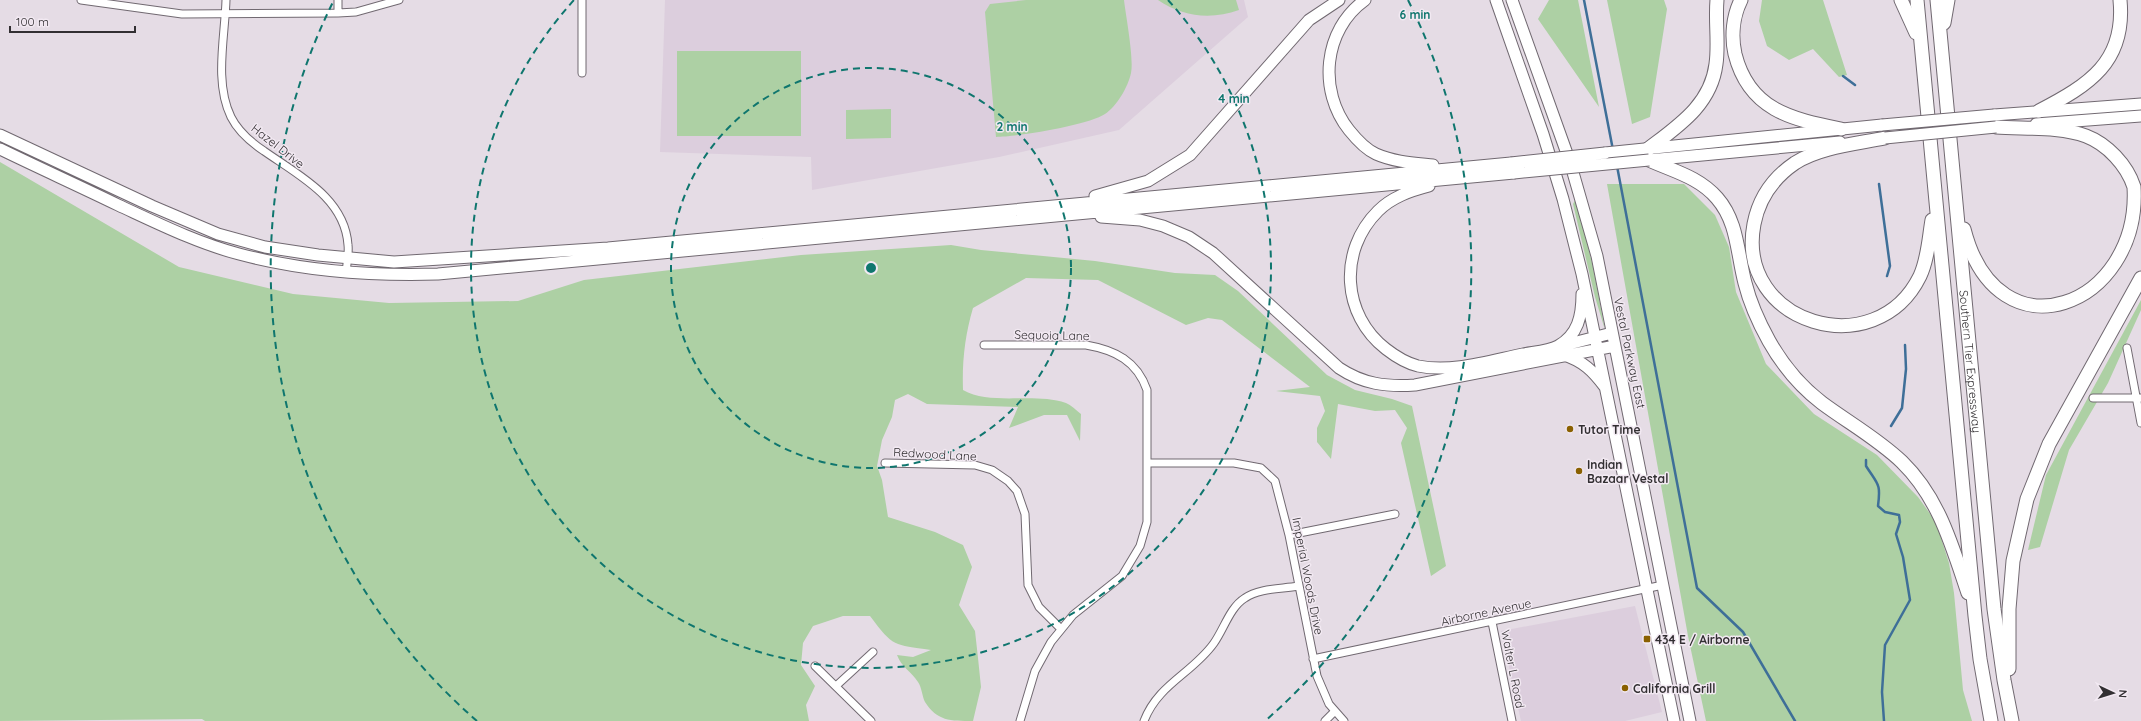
<svg xmlns="http://www.w3.org/2000/svg" width="2141" height="721" font-family="Quicksand,sans-serif">
	<rect width="100%" height="100%" fill="#e5dce5"/>
	<path fill="#dccedd" d="M665,0H1244L1248,17L1119,130L999,157L812,190L811,157L660,152Z
		M1635,606L1662,712L1625,721H1521L1501,631Z"/>
	<path fill="#add0a4" d="M1026,0H1124C1126,17 1134,58 1131,73C1128,87 1117,106 1105,114C1089,125 1016,137 996,137L985,12L990,4Z
		M1158,0H1236L1239,10C1211,20 1183,17 1158,0Z
		M1549,0H1578L1599,107L1538,19Z
		M1607,0H1664L1667,9L1650,117L1632,124Z
		M1762,0H1823L1847,75L1839,77L1813,49L1789,60L1767,46L1759,21Z
		M677,51H801V136H677Z
		M891,109V138L846,139V110Z
		M0,162L179,267L293,294L389,303L518,301L584,280L801,255L951,245L981,250L1095,261L1175,273L1215,275L1238,291L1327,375L1355,390L1392,399L1412,406L1446,566L1431,576L1401,443L1407,428L1395,410L1375,411L1338,404L1331,459L1317,442V428L1325,411L1320,396L1276,391L1310,387L1222,320L1208,318L1186,325L1098,280L1026,278L973,308C965,335 962,361 963,390C991,406 1034,392 1066,403C1071,405 1076,410 1081,414L1080,441L1067,415H1044L1009,428L1018,407L927,404L908,394L895,400L892,417L882,440L877,466L882,480L888,517L935,532L963,545L972,567L959,605L975,631L978,658L981,687L973,721C950,721 937,721 925,702C922,696 922,688 918,682C911,671 902,668 897,655L913,657L931,650C893,644 894,648 870,616H843L813,626L803,643L801,665L815,686L806,705L809,721H205L202,719L0,721Z
		M1607,184H1684L1715,215L1729,247L1736,292L1766,364L1814,414L1877,455L1918,497L1936,522L1949,563L1954,593L1963,690L1972,721H1706L1688,636Z
		M1576,198L1593,267L1605,330L1595,297L1573,204Z
		M2141,300V310L2108,383L2069,450L2040,547L2028,550L2046,475Z"/>
	<g fill="none" stroke-linecap="round" stroke-linejoin="round">
		<path stroke="#3e6f98" stroke-width="2.5" d="M1584,0L1613,150
			M1843,76L1855,85
			M1617,166L1697,588L1743,632L1795,721
			M1879,184L1890,266L1887,276
			M1891,426L1902,408L1906,369L1905,345
			M1866,460V466C1878,485 1881,483 1878,506L1885,512L1899,515L1900,522L1896,534L1903,557L1910,600L1885,645L1882,692L1884,721"/>
		<g stroke="#716971" stroke-width="9">
			<path id="street" d="M81,0L182,14L338,13L356,12L399,0
				M226,0C225,37 214,82 231,117C238,131 252,143 264,151C298,175 345,198 348,245C349,253 347,263 346,272
				M338,13V0
				M582,73V0
				M984,345H1086C1115,350 1137,361 1147,390V522L1140,546L1122,576L1073,615L1051,642L1035,671L1020,721
				M2127,348L2141,423
				M2093,398H2141
				M885,463L975,465L992,470L1008,481L1017,491L1025,514L1028,585L1039,607L1061,629
				M1147,463H1234L1261,468L1275,481L1289,535L1317,676L1329,704L1344,721
				M1289,535L1395,514
				M1492,622L1512,721
				M1313,659L1663,585
				M815,666L871,721
				M836,686L873,652
				M1144,721C1158,684 1193,673 1214,643C1224,629 1230,607 1245,598C1259,588 1282,589 1298,586
				M1325,721L1335,711"/>
		</g>
		<g stroke="#716971" stroke-width="13">
			<path id="primary" d="M1365,0C1323,30 1318,91 1349,130C1357,140 1365,149 1376,154C1394,162 1414,163 1433,165
				M1496,0L1543,134L1563,199L1582,274L1674,721
				M1512,0L1570,162L1597,256L1690,721
				M1994,115L2141,104
				M2036,124L2141,116
				M0,135L152,206L218,234L265,247L318,255L394,262L608,248L1511,163
				M0,149C39,168 79,186 118,205C157,223 197,243 239,254C303,271 371,276 438,274L1514,173
				M1605,153L1882,125
				M1649,160L1840,142
				M1429,186C1410,191 1392,197 1378,211C1338,251 1342,315 1386,349C1395,356 1406,363 1418,366C1452,373 1489,361 1523,354C1533,352 1549,351 1558,346C1578,335 1582,316 1582,294
				M1095,196L1148,181L1190,155L1309,20L1339,0
				M1101,217L1140,220L1163,226L1189,237L1213,253L1339,368C1363,384 1386,387 1415,385L1615,346
				M1561,346L1612,333
				M1564,355C1583,361 1593,371 1605,387"/>
		</g>
		<g stroke="#716971" stroke-width="15">
			<g id="highway">
				<path d="M1741,0C1733,16 1731,36 1735,54C1749,110 1791,119 1841,129"/>
				<path d="M1901,0L1916,33"/>
				<path d="M1917,0L1975,616L1980,659L1991,721"/>
				<path id="s1" d="M1937,0L1994,609L2004,680L2012,721"/>
				<path d="M1944,23L1948,0"/>
				<path d="M2039,111C2089,85 2126,62 2120,0"/>
				<path d="M1885,138C1856,144 1820,147 1795,163C1773,178 1759,198 1754,224C1735,324 1876,366 1920,276C1928,259 1929,237 1932,220"/>
				<path d="M1648,149C1678,126 1711,105 1716,64C1719,43 1715,21 1717,0"/>
				<path d="M1649,160C1673,171 1699,177 1717,198C1738,222 1737,253 1745,283C1750,303 1759,323 1769,341C1782,364 1801,387 1822,403C1849,423 1878,439 1902,462C1939,498 1952,546 1968,593"/>
				<path d="M1964,229C1998,362 2141,306 2134,187C2127,165 2107,144 2086,136C2061,126 2023,129 1996,127"/>
				<path d="M2009,669V609L2013,561L2027,499L2049,444L2141,278"/>
			</g>
		</g>
		<use href="#street" stroke="#fff" stroke-width="7"/>
		<use href="#primary" stroke="#fff" stroke-width="11"/>
		<use href="#highway" stroke="#fff" stroke-width="13"/>
		<g stroke="#716971" stroke-width="13" stroke-linecap="butt">
			<path id="primary-bridge" d="M1882,125L1994,115
				M1885,138L1996,127
				M1511,163L1605,153
				M1514,173L1649,160"/>
		</g>
		<use href="#primary-bridge" stroke="#fff" stroke-width="11"/>
	</g>
	<g fill="none" stroke="#0f766e" stroke-width="2" stroke-dasharray="7 5">
		<circle cx="871" cy="268" r="200"/>
		<path d="M1168 0A400 400 0 1 1 574 0"/>
		<path d="M477 721A600 600 0 0 1 334 0M1408 0A600 600 0 0 1 1265 721"/>
	</g>
	<g fill="#8a6101" stroke="#f2e9f2" stroke-width="1.5">
		<circle cx="1570" cy="429" r="4"/>
		<circle cx="1579" cy="471" r="4"/>
		<rect x="1643" y="635" width="8" height="8" rx="2"/>
		<circle cx="1625" cy="688" r="4"/>
	</g>
	<g text-anchor="middle" dominant-baseline="central" stroke-width="3" stroke-linejoin="round" paint-order="stroke">
		<g font-size="12" fill="#322f32" stroke="#f2e9f2">
			<text transform="translate(278 146) rotate(38)">Hazel Drive</text>
			<text transform="translate(1052 335) rotate(1)">Sequoia Lane</text>
			<text transform="translate(1630 353) rotate(78)">Vestal Parkway East</text>
			<text stroke="none"><textPath href="#s1" startOffset="363">Southern Tier Expressway</textPath></text>
			<text transform="translate(935 454) rotate(3)">Redwood Lane</text>
			<text transform="translate(1308 576) rotate(79)">Imperial Woods Drive</text>
			<text transform="translate(1486 612) rotate(-12)">Airborne Avenue</text>
			<text transform="translate(1513 669) rotate(79)">Walter L Road</text>
		</g>
		<g font-size="12" font-weight="bold" fill="#322f32" stroke="#f2e9f2" text-anchor="start">
			<text x="1578" y="429">Tutor Time</text>
			<text x="1587" y="464">Indian<tspan x="1587" dy="14">Bazaar Vestal</tspan></text>
			<text x="1655" y="639">434 E / Airborne</text>
			<text x="1633" y="688">California Grill</text>
		</g>
	</g>
	<circle cx="871" cy="268" r="6" fill="#0f766e" stroke="#f2e9f2" stroke-width="2"/>
	<g font-size="12" text-anchor="middle" font-weight="bold" fill="#0f766e" stroke="#f2e9f2" stroke-width="3" stroke-linejoin="round" paint-order="stroke">
		<text x="1415" y="19">6 min</text>
		<text x="1234" y="103">4 min</text>
		<text x="1012" y="131">2 min</text>
	</g>
	<g transform="translate(2113 693) rotate(94)" stroke="#f2e9f2" stroke-width="3" paint-order="stroke">
	<path d="M0-3L7 15L0 10L-7 15Z" fill="#322f32"/>
	<text y="-6" font-size="11" font-weight="bold" text-anchor="middle" fill="#322f32">N</text>
	</g>
	<path d="M10 26v6h125v-6" fill="none" stroke="#322f32" stroke-width="2"/>
	<text x="16" y="26" font-size="12" fill="#322f32" stroke="#f2e9f2" stroke-width="3" paint-order="stroke">100 m</text>
</svg>
